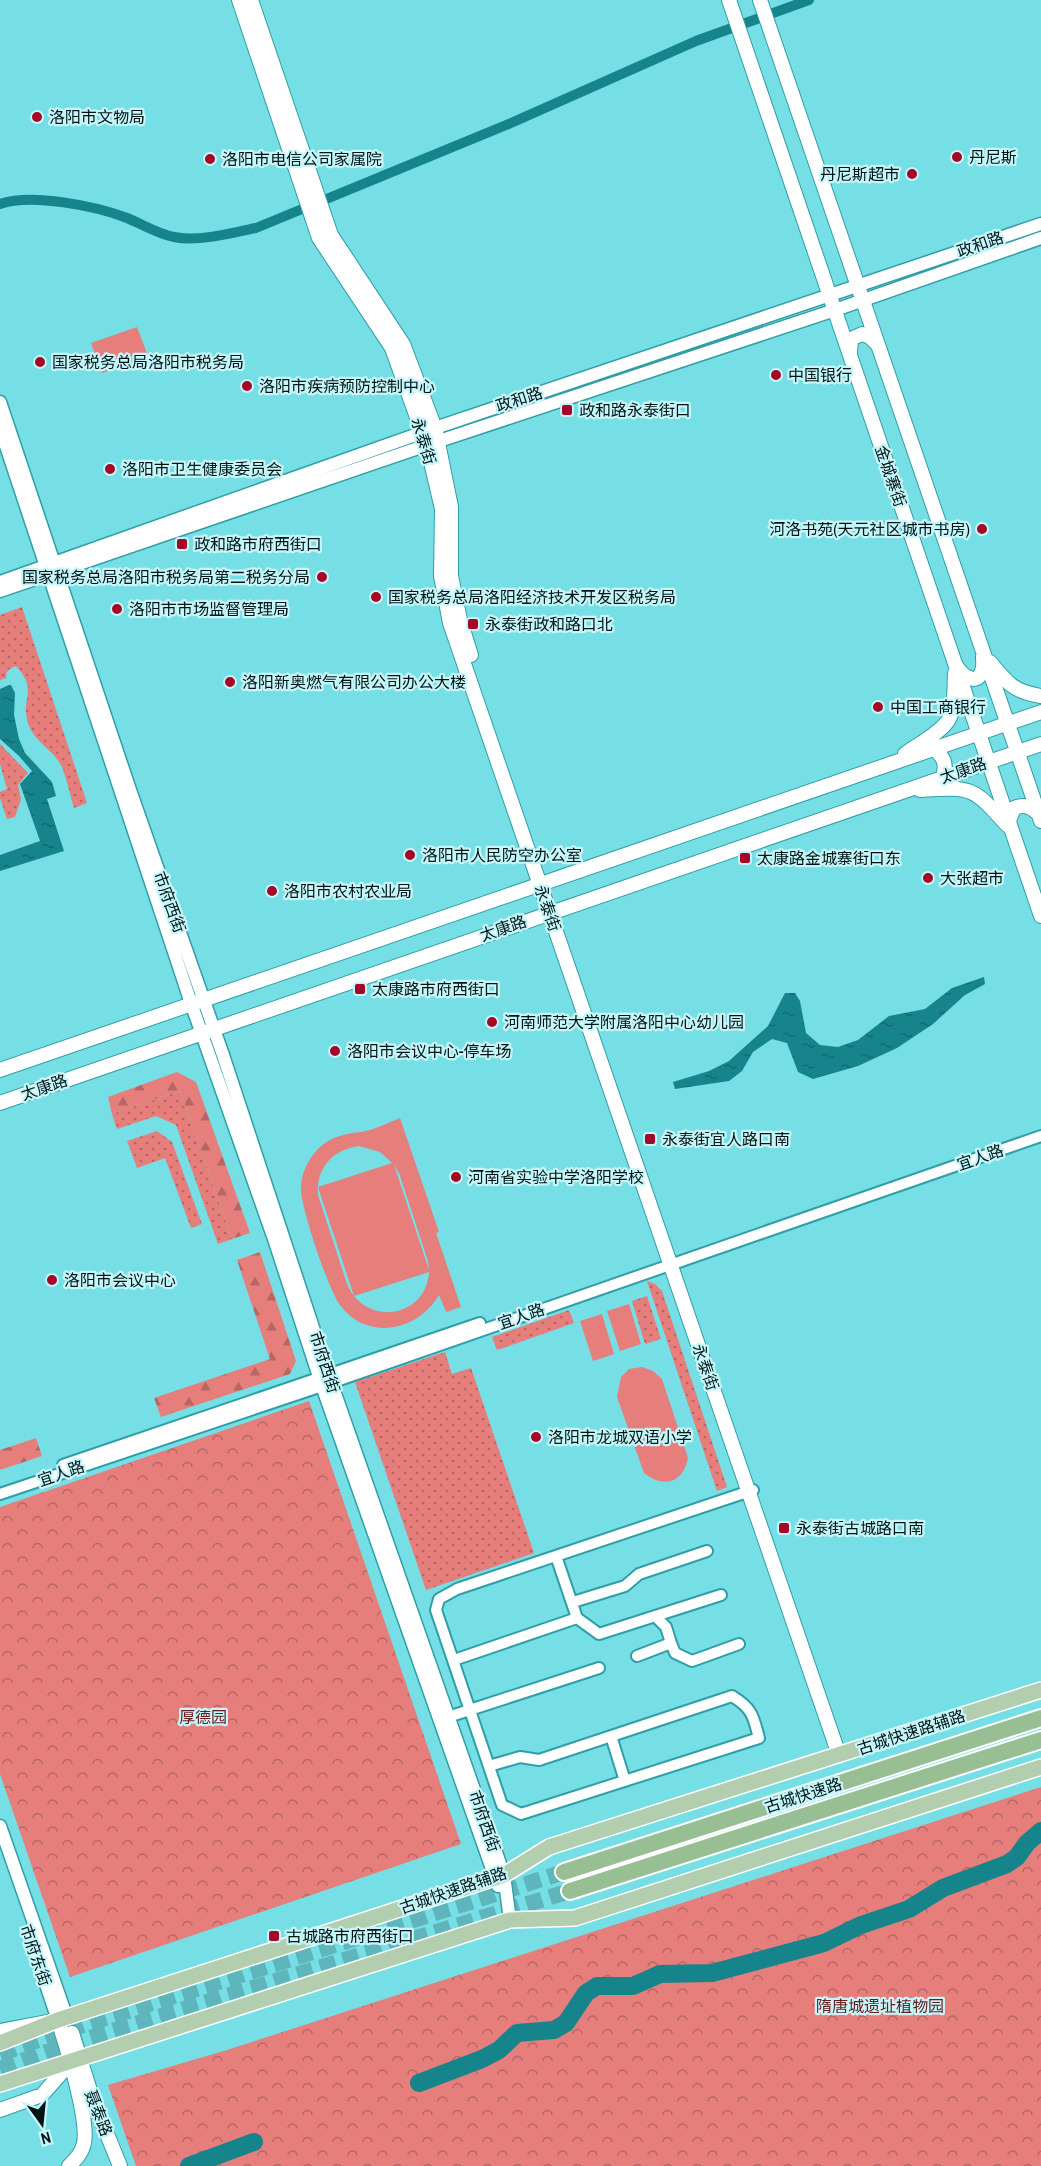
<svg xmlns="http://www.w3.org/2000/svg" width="1041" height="2166" font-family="'Archivo Narrow','Noto Sans SC',sans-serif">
	<defs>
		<pattern id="grass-dots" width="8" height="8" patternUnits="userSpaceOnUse" patternTransform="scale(1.5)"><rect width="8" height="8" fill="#e67e7c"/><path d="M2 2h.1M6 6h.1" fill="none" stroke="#b86665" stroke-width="1.8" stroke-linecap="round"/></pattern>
		<pattern id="forest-firs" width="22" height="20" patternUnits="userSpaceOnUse" patternTransform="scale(1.5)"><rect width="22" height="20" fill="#e67e7c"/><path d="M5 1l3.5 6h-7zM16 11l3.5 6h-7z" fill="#b86665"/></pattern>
		<pattern id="park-crowns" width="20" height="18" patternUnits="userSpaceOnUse" patternTransform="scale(1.5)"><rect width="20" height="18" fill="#e67e7c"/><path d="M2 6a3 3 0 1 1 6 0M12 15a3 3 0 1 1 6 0" fill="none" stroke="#b86665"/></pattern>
		<pattern id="water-ripples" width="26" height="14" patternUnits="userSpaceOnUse" patternTransform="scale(1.5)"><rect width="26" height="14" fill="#16848b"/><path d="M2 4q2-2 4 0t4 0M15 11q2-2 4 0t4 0" fill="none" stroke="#126b71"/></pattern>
	</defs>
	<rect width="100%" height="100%" fill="#76dee5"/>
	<path fill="url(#grass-dots)" d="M22,607L87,803L74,808C70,795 66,774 60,763C51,749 33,740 28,723C20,697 39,691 16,666C9,669 6,670 6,678L0,680V615Z
		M0,744L28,773L18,785L21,799L15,817L7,819L0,798V792L7,789L0,764Z
		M180,1091L232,1239L218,1244L176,1125L156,1116L117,1129L112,1114Z
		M157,1131L172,1142L202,1224L191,1228L165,1158L137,1168L127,1141Z
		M647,1281L655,1284L662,1291L727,1487L717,1491Z
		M647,1296L661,1339L645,1344L632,1301Z
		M569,1310L574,1323L497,1350L492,1337Z
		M445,1352L452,1374L471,1368L534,1553L426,1590L355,1382Z"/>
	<path fill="url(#forest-firs)" d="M177,1072L196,1082L250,1233L232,1239L180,1091L112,1114L108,1097Z
		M260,1252L296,1361L290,1374L161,1417L154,1398L270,1359L237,1260Z
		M36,1438L42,1456L0,1470V1450Z"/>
	<path fill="url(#park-crowns)" d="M309,1401L461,1844L70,1977L0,1774V1507Z
		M1041,1787V2166H136L108,2085L227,2050Z"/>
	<path fill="#e67e7c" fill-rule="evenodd" d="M137,327L148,356L102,373L91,343Z
		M400,1118L439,1232L436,1233L461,1307L446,1312L439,1295C418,1331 367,1342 340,1305C329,1291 300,1206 301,1188C301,1175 307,1161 316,1151C329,1137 343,1134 361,1132C374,1130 388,1123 400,1118ZM359,1146L380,1152L392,1163L318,1187L354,1296L429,1272C426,1319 365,1327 347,1284L318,1195C316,1168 332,1150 359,1146ZM394,1165L399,1173L428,1261L429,1270Z
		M629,1304L641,1344L620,1351L607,1311Z
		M602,1314L614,1354L593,1361L580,1321Z
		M642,1367L653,1371L662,1379L688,1458C683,1484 663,1488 644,1473L617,1397L621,1377L629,1369Z"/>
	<path fill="url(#water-ripples)" d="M9,685H11L15,693L14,715L19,739L25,753L52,782L56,796L47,799L64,851L0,871V855L40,841L20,784L32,771L19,756L0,739V689Z
		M984,977L985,984L965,995L933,1024L897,1048L858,1066L813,1079L798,1072L787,1043L772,1039L753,1052L742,1071L729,1081L675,1089L673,1082L709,1071L729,1061L768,1026L785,993H795L800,1001L806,1033L820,1045L838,1047L858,1040L889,1016L925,1009L952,988Z"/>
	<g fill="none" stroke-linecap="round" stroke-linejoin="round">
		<path stroke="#16848b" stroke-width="10" d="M0,204C31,193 96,206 127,218C142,224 158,234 174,237C197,242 233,233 256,228L511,123L696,41L809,0"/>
		<path stroke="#16848b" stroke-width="18" d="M419,2083L482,2059L499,2050L517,2033L554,2030L566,2023L586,1993L597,1986H633L660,1974L712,1973L824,1943L861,1925L909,1909L943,1888L1007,1864L1017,1857L1027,1843L1041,1831
			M189,2166L254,2142"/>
		<path stroke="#5eb6bc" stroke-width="16" stroke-dasharray="16 8" stroke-linecap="butt" d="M0,2054L55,2034L564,1872
			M0,2069L60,2047L570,1891"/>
		<g stroke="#2f9fa7" stroke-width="14">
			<path id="minor" d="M63,1465L480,1323
				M0,1494L322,1386L1041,1136
				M556,1556L577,1618
				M573,1602L625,1586L639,1574L707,1551
				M655,1616L666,1627L671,1643
				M637,1656L671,1643L675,1653L692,1661L739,1644
				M454,1660L577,1618L599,1634L721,1595
				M448,1717L599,1668
				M611,1736L625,1781
				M489,1766L520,1757L539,1760L732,1696C753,1709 753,1716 759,1738L521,1814L502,1805L436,1610L439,1599L457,1589L753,1490"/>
		</g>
		<g stroke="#2f9fa7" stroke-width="15">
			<path id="tertiary" d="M0,402L130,790L223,1055L331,1382L504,1875L510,1920
				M0,428L191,1003L274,1239L322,1386L498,1886
				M0,582L435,428L1041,224
				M0,591L427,445L835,310L1041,238
				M0,1826L67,2018
				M31,1940L58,2020"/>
		</g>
		<g stroke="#2f9fa7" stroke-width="16">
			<path id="secondary" d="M239,0L319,238L392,348L427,445L442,509L441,576L450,623L839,1755
				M251,0L331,235L403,344L435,428L451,507V576L460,620L471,655
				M729,0L1041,916
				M760,0L1041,821
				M850,353L851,339L862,334L870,337L878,345
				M990,662C1007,683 1014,692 1041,696
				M957,667C962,675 977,687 982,671C984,667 983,661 983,656
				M933,748C944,757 947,763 943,777
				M905,754C917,745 942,732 949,719C956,706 954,687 955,673
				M920,790C972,787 972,786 1007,825
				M1009,821L1014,808C1025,804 1029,806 1038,813
				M0,1070L1041,712
				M0,1103L1041,744
				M0,2031L58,2020C66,2045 89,2120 84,2143C82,2153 76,2159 69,2166
				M72,2033L92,2097L120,2166
				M0,2110L42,2095L71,2062"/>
		</g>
		<g stroke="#fff" stroke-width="18">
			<path id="primary" d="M0,2043L58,2020L504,1875L549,1847L1041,1690
				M0,2084L510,1920L575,1918L1041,1767"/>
		</g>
		<g stroke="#fff" stroke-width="20">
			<path id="trunk" d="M564,1872L1041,1718
				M570,1891L1041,1740"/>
		</g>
		<use href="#minor" stroke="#fff" stroke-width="10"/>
		<use href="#tertiary" stroke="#fff" stroke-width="12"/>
		<use href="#secondary" stroke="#fff" stroke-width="14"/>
		<use href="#primary" stroke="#b2ceae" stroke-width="15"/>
		<use href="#trunk" stroke="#98be93" stroke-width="16"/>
	</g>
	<g fill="#a40826" stroke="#c6f6f9" stroke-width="2">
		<circle cx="37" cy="117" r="6"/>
		<circle cx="957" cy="157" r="6"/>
		<circle cx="210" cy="159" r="6"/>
		<circle cx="912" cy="174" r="6"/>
		<circle cx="40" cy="362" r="6"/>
		<circle cx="776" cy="375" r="6"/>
		<circle cx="247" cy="386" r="6"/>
		<rect x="561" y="404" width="12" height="12" rx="3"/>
		<circle cx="110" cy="469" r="6"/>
		<circle cx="982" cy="529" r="6"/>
		<rect x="176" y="538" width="12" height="12" rx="3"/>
		<circle cx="322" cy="577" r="6"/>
		<circle cx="376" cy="597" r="6"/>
		<circle cx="117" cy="609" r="6"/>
		<rect x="467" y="618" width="12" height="12" rx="3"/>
		<circle cx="230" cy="682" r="6"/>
		<circle cx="878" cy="707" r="6"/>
		<circle cx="410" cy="855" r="6"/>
		<rect x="739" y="852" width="12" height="12" rx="3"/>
		<circle cx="928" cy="878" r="6"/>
		<circle cx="272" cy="891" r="6"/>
		<rect x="354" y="983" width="12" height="12" rx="3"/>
		<circle cx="492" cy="1022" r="6"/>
		<circle cx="335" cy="1051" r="6"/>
		<rect x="644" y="1133" width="12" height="12" rx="3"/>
		<circle cx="456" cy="1177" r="6"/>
		<circle cx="52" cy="1280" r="6"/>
		<circle cx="536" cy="1437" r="6"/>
		<rect x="778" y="1522" width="12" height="12" rx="3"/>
		<rect x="268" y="1930" width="12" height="12" rx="3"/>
	</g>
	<g text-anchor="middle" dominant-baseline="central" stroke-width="4.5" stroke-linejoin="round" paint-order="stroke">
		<g font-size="16" fill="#001416" stroke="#c6f6f9" text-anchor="start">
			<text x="49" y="117">洛阳市文物局</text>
			<text x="969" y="157">丹尼斯</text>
			<text x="222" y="159">洛阳市电信公司家属院</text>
			<text x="900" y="174" text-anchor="end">丹尼斯超市</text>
			<text x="52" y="362">国家税务总局洛阳市税务局</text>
			<text x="788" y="375">中国银行</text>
			<text x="259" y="386">洛阳市疾病预防控制中心</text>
			<text x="579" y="410">政和路永泰街口</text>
			<text x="122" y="469">洛阳市卫生健康委员会</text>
			<text x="970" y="529" text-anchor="end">河洛书苑(天元社区城市书房)</text>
			<text x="194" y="544">政和路市府西街口</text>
			<text x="310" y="577" text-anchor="end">国家税务总局洛阳市税务局第二税务分局</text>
			<text x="388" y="597">国家税务总局洛阳经济技术开发区税务局</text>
			<text x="129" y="609">洛阳市市场监督管理局</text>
			<text x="485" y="624">永泰街政和路口北</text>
			<text x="242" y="682">洛阳新奥燃气有限公司办公大楼</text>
			<text x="890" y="707">中国工商银行</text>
			<text x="422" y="855">洛阳市人民防空办公室</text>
			<text x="757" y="858">太康路金城寨街口东</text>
			<text x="940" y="878">大张超市</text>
			<text x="284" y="891">洛阳市农村农业局</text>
			<text x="372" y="989">太康路市府西街口</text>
			<text x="504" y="1022">河南师范大学附属洛阳中心幼儿园</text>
			<text x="347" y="1051">洛阳市会议中心-停车场</text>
			<text x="662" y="1139">永泰街宜人路口南</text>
			<text x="468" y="1177">河南省实验中学洛阳学校</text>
			<text x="64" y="1280">洛阳市会议中心</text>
			<text x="548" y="1437">洛阳市龙城双语小学</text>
			<text x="796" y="1528">永泰街古城路口南</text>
			<text x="286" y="1936">古城路市府西街口</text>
		</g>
		<g font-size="16" fill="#001416" stroke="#c6f6f9">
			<text transform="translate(980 244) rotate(-19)">政和路</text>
			<text transform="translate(519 399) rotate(-18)">政和路</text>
			<text transform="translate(424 441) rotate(73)">永泰街</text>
			<text transform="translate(891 476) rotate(71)">金城寨街</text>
			<text transform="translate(963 770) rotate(-19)">太康路</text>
			<text transform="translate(170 902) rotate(70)">市府西街</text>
			<text transform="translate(548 908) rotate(71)">永泰街</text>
			<text transform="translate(503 928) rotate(-19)">太康路</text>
			<text transform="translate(44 1087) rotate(-19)">太康路</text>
			<text transform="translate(980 1157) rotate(-19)">宜人路</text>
			<text transform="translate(521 1316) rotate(-19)">宜人路</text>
			<text transform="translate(325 1362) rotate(72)">市府西街</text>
			<text transform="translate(706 1367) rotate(71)">永泰街</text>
			<text transform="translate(61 1473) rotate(-19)">宜人路</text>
			<text transform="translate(911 1732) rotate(-18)">古城快速路辅路</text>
			<text transform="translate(803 1795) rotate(-18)">古城快速路</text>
			<text transform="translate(485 1821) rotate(71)">市府西街</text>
			<text transform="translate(453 1890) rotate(-19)">古城快速路辅路</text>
			<text transform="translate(36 1955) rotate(71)">市府东街</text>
			<text transform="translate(99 2113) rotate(69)">聂泰路</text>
		</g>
		<g font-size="16" fill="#671b1f" stroke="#c6f6f9">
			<text x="203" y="1717">厚德园</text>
			<text x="880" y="2006">隋唐城遗址植物园</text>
		</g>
	</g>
	<g transform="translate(42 2124) rotate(165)" stroke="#c6f6f9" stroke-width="4.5" paint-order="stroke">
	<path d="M0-4.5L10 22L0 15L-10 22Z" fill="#001416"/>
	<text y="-9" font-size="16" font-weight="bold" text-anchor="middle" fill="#001416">N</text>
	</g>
</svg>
